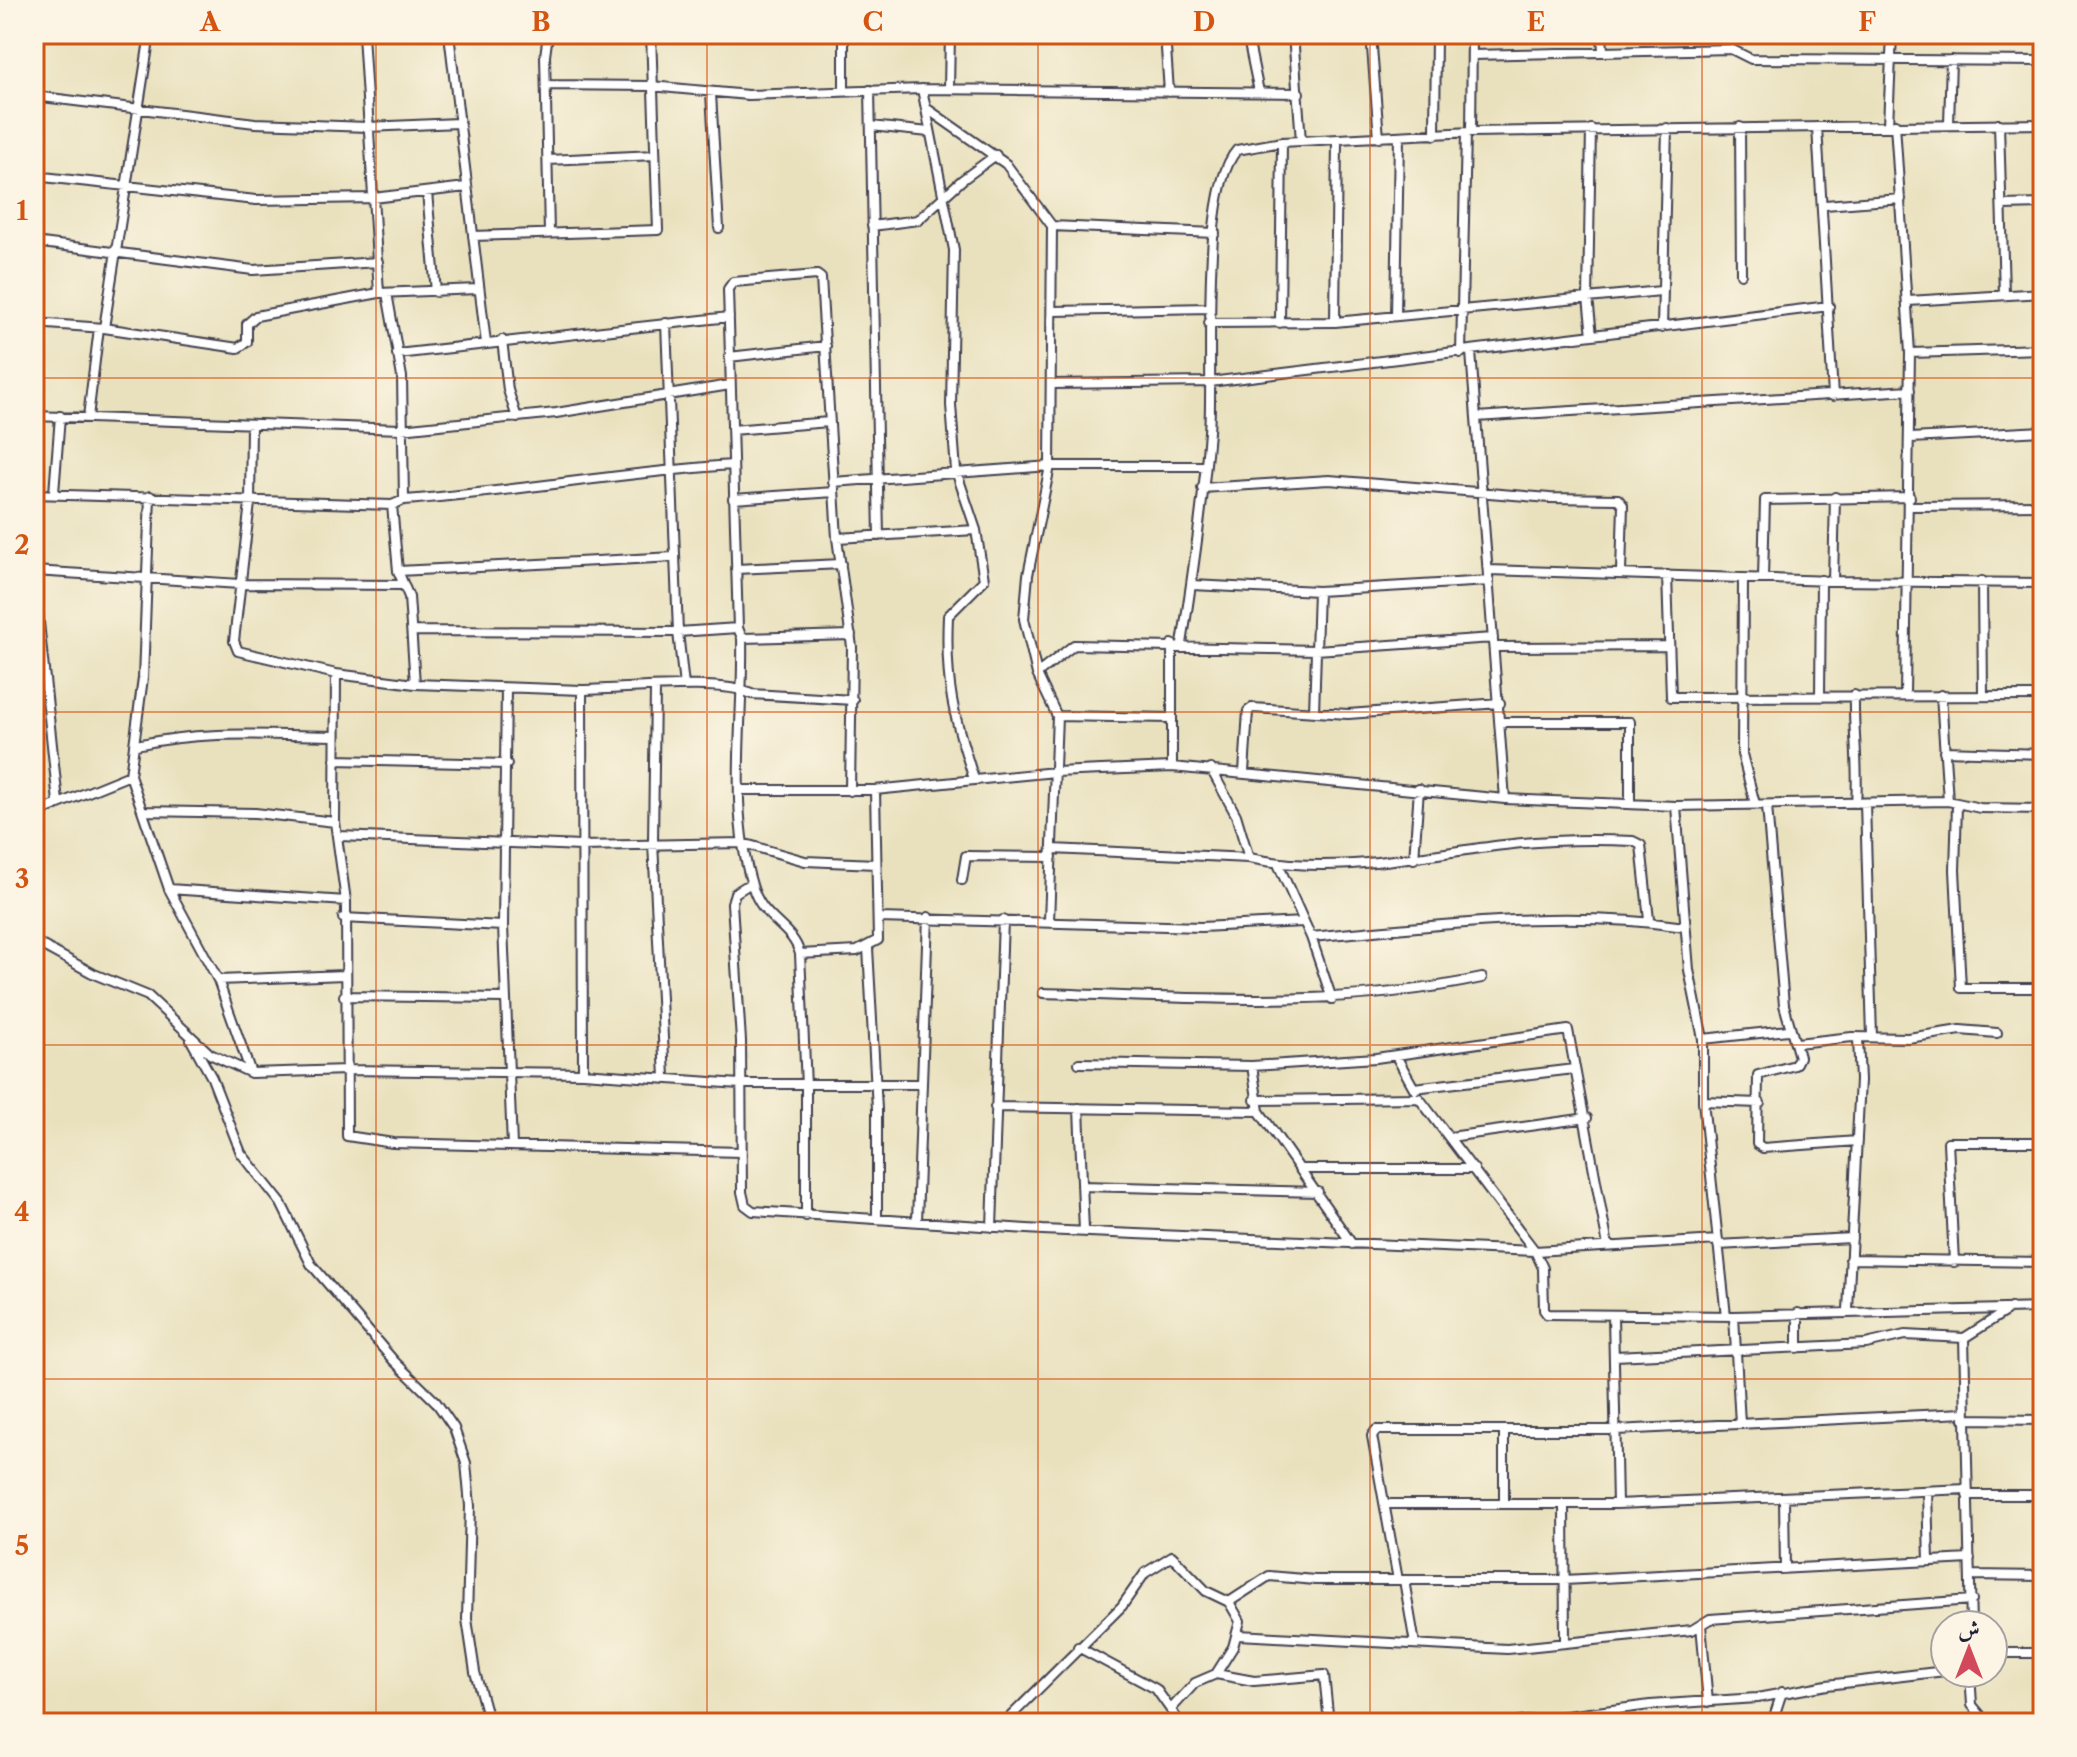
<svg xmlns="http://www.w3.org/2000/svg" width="2077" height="1757" font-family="'Libre Caslon Text',Amiri,serif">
	<rect width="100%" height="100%" fill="#fcf5e5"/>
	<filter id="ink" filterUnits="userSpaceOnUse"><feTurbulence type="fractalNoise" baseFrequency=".0125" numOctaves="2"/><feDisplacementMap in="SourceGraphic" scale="16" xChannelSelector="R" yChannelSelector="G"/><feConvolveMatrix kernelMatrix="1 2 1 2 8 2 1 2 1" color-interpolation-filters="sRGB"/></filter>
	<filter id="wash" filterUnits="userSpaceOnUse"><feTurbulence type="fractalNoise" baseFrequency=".006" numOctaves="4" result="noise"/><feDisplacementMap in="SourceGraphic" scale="32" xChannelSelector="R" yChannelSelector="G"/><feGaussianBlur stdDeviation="1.8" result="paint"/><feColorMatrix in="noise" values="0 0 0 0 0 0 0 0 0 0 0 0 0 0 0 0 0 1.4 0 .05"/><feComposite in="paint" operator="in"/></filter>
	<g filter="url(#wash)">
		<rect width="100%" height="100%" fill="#e9e1be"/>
	</g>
	<g filter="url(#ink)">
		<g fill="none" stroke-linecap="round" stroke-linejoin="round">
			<g stroke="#403f4f" stroke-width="12">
				<path id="street" d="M231,34H297
					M363,34L379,293
					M449,34L486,343
					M548,34L545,56L549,233
					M844,34V91
					M1165,34L1169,92
					M1247,34L1259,92
					M1293,34L1301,141
					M1371,34L1379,138
					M1602,34L1603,51
					M1473,55L1731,49L1751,59L2043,61
					M546,85L651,86L748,95L922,89L1299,93
					M922,89L954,250L951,405L956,471L976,530L984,580L948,616C945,684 953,715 974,779
					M949,89L950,34
					M870,90L879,536
					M711,94L719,228
					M34,96L255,123L368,127L458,123
					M926,108L1006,164L1052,226L1215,233
					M1895,124L1910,353L1905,695
					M1949,124L1951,60
					M1999,124L2004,294
					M1888,125L1892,34
					M871,126L929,132
					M1740,127L1741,274
					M1817,127L1833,396
					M1591,129L1588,298L1592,335
					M1471,132L1472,34
					M1435,135L1436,34
					M548,160L655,155
					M34,176L256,200L373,198L466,187
					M427,192L436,292
					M1825,205L1901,199
					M2003,205L2043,204
					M872,226L918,220L962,180L996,155
					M473,236L658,230L651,34
					M34,242L253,270L378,262
					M387,293L402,377L404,500
					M1908,301L2043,293
					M1054,311L1210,308
					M1396,316L1399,136
					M1335,322L1337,140
					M34,323L104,328L238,348L247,342V324L256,316L379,293L478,289
					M666,323L678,632L684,686
					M1209,323L1335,322L1661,291
					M1280,323L1282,142
					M104,328L150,34
					M1662,328L1667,128
					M502,340L508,390L517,418
					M1471,352L1505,799
					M1461,353L1466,133
					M1910,353L2043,349
					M397,354L729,317
					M729,357L826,346
					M1052,384L1210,382L1829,306
					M34,416L401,429L556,413L730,385
					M88,417L99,328
					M1476,417L1910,390
					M251,425L250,503L234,641L238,651L336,674L415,684L582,690L583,1073
					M732,430L829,422
					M1911,438L2043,431
					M833,482L1050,466H1205
					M1202,488L1329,480L1550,498L1618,499L1623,505L1621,572
					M54,493L60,416
					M34,494L392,505L404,500C514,492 623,472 733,465
					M150,496L143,678L130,775L169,889L218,980L251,1073
					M733,499L834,492
					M392,505L398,571L409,597L415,684
					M1910,506L2043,505
					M837,538L976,530
					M736,569L841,564
					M1489,570L1833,581L2043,583
					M34,571L240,584L404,585
					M398,571L675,557
					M34,575L58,802
					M1667,575L1671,697L2043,696
					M1743,578L1742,754L1755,804
					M1763,578L1765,500L1910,497
					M1833,581L1835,497
					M1982,581L1983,695
					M1192,585L1318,591L1489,581
					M412,631L678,632L738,628
					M742,638L851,635
					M1182,644C1193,574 1203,503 1209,432C1214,370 1199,192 1237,150L1282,142L1471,132L2043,124
					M1495,647L1669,646
					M336,674L335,822L346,901L347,1136L393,1143L741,1152
					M1037,674L1074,645L1316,650L1493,638
					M506,688L503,926L512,1146
					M655,689L653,843L665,1077
					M582,690C618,690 725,678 751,694L853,700
					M1820,695L1821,580
					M1854,695C1853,732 1859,767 1856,803
					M1941,695L1948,801
					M1314,712L1318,591
					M1057,716L1171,718
					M1501,722H1630V804
					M136,745C202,730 268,735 335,736
					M1944,751L2043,754
					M335,760L507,764
					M1172,767V644
					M1211,769L1236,815L1249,858
					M1244,772L1248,711L1252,708L1348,714L1500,703
					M741,790H875L1055,772L1172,767L1505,799L1676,806L1948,801L1980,808L2043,809
					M1865,803L1872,1037
					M1957,805L1955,870L1961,988H2043
					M1676,806L1689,970L1703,1039V1101L1726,1316
					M1767,806L1784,1005L1799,1057L1795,1065L1758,1075L1757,1144L1763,1148L1857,1141
					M143,811L255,813L335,822
					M34,814L130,775
					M340,836L581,846L742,843L805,861L876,864
					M1052,849L1249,858C1337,876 1418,855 1504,845C1547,840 1590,839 1633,841L1641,845L1649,920
					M1414,859L1419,789
					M1278,864L1311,937L1332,999
					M962,880L966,856L1052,857
					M751,883L735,893L732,903L741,1041L742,1192L745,1205L753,1211L1043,1230L1535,1251L1543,1268L1544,1310L1547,1314L1734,1316L2043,1308
					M169,889L346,901
					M343,918L503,926
					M879,918L1201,927L1304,922
					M1049,921L1057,716L1037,674L1024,619L1028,575L1050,466L1052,226
					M1311,937C1436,926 1560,908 1685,927
					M34,941L94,974L148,996L210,1054L251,1073L347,1070L583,1073L740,1084H922
					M868,948L877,1109V1219
					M800,954L857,951L878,940L875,790
					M218,980L344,975
					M1043,993C1190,998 1337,1009 1482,978
					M344,996L505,998
					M1703,1039L1788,1030
					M191,1040L212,1078L241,1153L281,1203L311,1264L394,1361L436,1402L454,1428L466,1463L470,1506L467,1619L475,1672L489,1723
					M1797,1043L1852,1037L1908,1038L1960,1030L1997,1033
					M1396,1056L1415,1090
					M1079,1063L1252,1066L1376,1058L1568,1030L1608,1246
					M1252,1066L1259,1111L1352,1244
					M1414,1088L1574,1069
					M1255,1100L1419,1098L1535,1251L1718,1240
					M1703,1101L1760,1103
					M995,1107L1259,1111
					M1079,1108L1084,1231
					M1450,1137L1587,1118
					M1301,1169H1474
					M1082,1186L1318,1192
					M806,1216V1086L800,954C792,925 762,921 752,885C728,807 744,719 742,638L738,628L728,289L733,282L817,275L821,278L837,538L852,647L850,791
					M917,1221L928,917
					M992,1227L1003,920
					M1718,1245L1852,1238
					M1850,1259L2043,1262
					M1954,1262L1948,1142H2043
					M1848,1310L1860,1080L1858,1039
					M1613,1316L1617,1504
					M1734,1316L1740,1424
					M1964,1338L1971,1625
					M1798,1348V1313
					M1615,1356L1866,1344L1905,1335L1964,1338L2011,1308
					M1964,1419L2043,1420
					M1504,1430V1503
					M1927,1491L1929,1561
					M1967,1495H2043
					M1784,1498L1785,1569
					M1386,1504H1617L1967,1489
					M1564,1504L1565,1642
					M1972,1575L2043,1576
					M1398,1580L1372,1436L1376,1430H1616L1964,1413
					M1404,1580L1415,1644
					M1229,1602L1269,1576L1315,1580H1564L1970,1559
					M1701,1625L1708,1702
					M1238,1635L1507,1649L1692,1630L1710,1619L1972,1600
					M1078,1647L1156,1689L1180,1723
					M1993,1653H2043
					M1970,1673L1972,1705L1987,1723
					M1216,1674L1254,1681L1324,1675L1329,1723
					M1004,1723L1122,1606L1145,1573L1172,1556L1206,1591L1229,1602L1240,1621L1233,1647L1216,1674L1195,1683L1172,1708
					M1513,1723L1650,1705L1757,1698L1827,1685L1945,1671
					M1772,1723L1782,1692"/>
			</g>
			<use href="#street" stroke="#fff" stroke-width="8"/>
		</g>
	</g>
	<path fill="none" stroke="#d45411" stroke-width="2" stroke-opacity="0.55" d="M376,34V1723M707,34V1723M1038,34V1723M1370,34V1723M1702,34V1723M34,378H2043M34,712H2043M34,1045H2043M34,1379H2043"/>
	<rect width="2077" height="1757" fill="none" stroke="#fcf5e5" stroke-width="88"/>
	<g transform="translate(1969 1649)"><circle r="38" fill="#fcf5e5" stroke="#a5a1a1" stroke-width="2"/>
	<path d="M0-6L14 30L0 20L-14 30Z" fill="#d1495b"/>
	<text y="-12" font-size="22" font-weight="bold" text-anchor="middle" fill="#22223b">ش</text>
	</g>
	<rect x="44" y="44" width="1989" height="1669" fill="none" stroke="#d45411" stroke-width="3"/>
	<g font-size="26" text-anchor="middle" font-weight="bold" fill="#d45411">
		<text x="210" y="31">A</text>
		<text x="541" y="31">B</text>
		<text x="873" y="31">C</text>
		<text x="1204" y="31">D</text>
		<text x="1536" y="31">E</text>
		<text x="1867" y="31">F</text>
		<text x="22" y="220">1</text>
		<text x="22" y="554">2</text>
		<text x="22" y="888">3</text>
		<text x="22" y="1221">4</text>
		<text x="22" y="1555">5</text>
	</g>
</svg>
